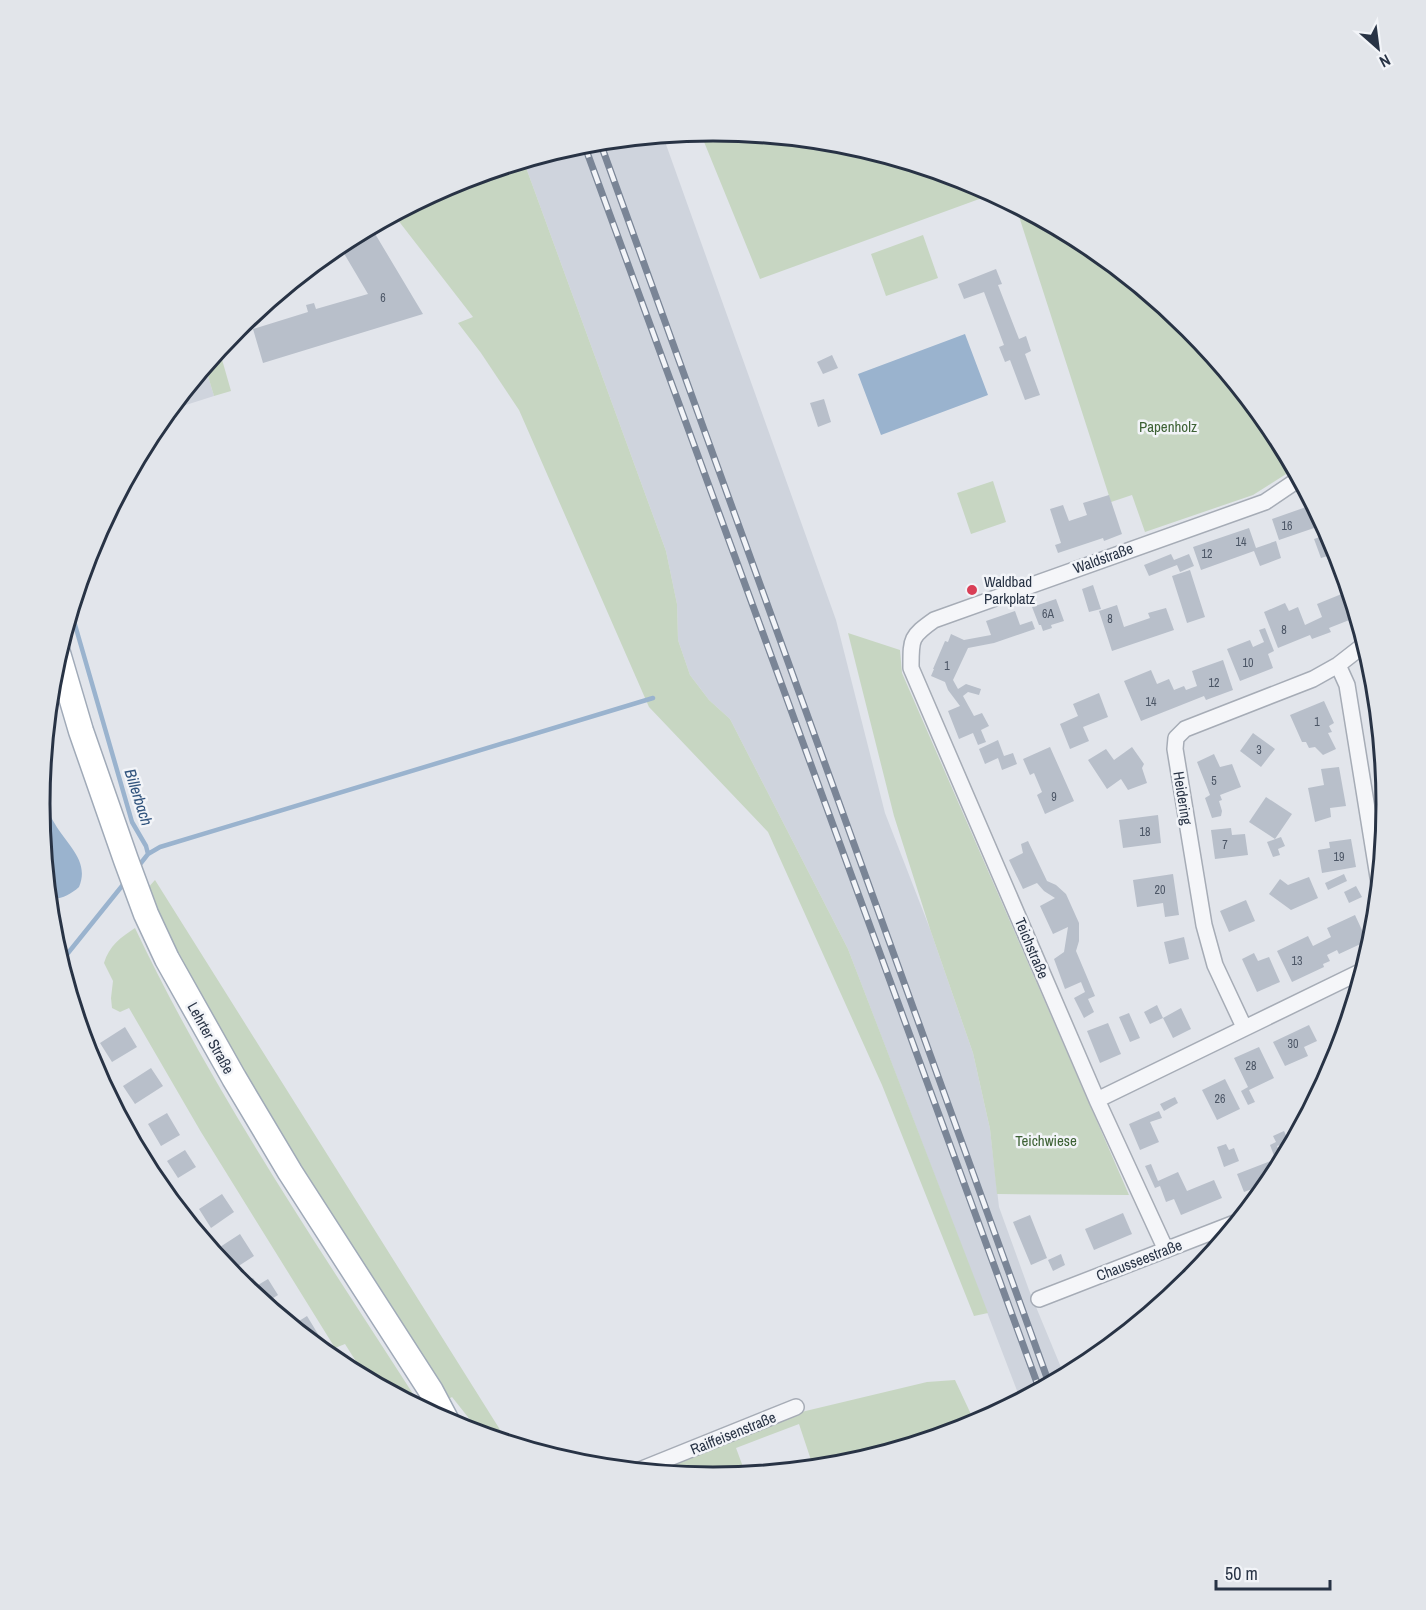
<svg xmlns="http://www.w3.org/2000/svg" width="1426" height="1610" font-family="'Archivo Narrow',sans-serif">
	<rect width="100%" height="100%" fill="#e2e5eb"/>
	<path fill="#cfd4dd" d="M663,136L836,620L885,813L930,929L973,1053L990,1129L999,1207L1029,1290L1065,1377L1021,1401L848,949L730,719L709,700L690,675L678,640L677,604L666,551L524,162L582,144Z
		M205,366L214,396L170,410Z"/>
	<path fill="#c7d6c2" d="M713,131L845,144L971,182L993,194L760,279L700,132Z
		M524,162L666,551L677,604L678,640L690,675L709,700L730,719L848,949L988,1313L974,1316L882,1085L768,832L649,707L519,410L481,353L458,323L473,317L394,215L455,182Z
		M1016,207L1088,245L1190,329L1274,431L1294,469L1253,495L1145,532L1132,495L1111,502Z
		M923,235L938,278L886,296L871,254Z
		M219,349L231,391L214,396L205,366Z
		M993,481L1006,522L971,534L957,493Z
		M848,633L900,650L902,673L1129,1195L997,1194L990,1129L973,1053L930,929L894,816Z
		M155,880L509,1444L483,1436L452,1397L447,1400L298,1169L182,970L146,890Z
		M135,928C215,1097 323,1253 424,1411L369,1382L345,1344L335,1348L201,1132L129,1008L120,1012L112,1008L111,998L113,981L104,963C109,946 121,937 135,928Z
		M955,1380L976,1425L844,1466L814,1469L799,1424L736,1448L746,1475L690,1466L685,1467L682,1475L671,1465L679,1460L793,1414L927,1382Z"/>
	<path fill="#9ab3ce" d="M965,334L988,395L881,435L858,374Z
		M41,789C43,801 48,813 55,824C67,845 90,861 79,887C70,895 59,901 48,898L50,875L43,845L39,805Z"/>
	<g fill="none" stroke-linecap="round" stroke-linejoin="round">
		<path stroke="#9ab3ce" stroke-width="4.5" d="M71,611L132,822L146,846L148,854
			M137,868L148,854L160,847L653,698
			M60,963L126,881"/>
	</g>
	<path fill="#b8bfca" d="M371,227L423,314L263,363L253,329L308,312L306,305L314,303L316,309L368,294L339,245Z
		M996,269L1002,284L998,285L1019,339L1026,336L1031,351L1025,354L1040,395L1025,400L1010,360L1005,362L999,347L1004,345L984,292L964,299L958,284Z
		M832,355L838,368L823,374L817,362Z
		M824,399L831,422L818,427L810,403Z
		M1109,495L1122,534L1104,541L1103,538L1058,553L1055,545L1061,543L1050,509L1063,505L1069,521L1087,515L1083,503Z
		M1309,506L1317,527L1279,540L1272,519Z
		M1249,528L1256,548L1276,541L1281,558L1260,566L1254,551L1201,570L1193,547Z
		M1329,534L1337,553L1321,558L1314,539Z
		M1171,554L1174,560L1189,554L1194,566L1180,572L1177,565L1149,576L1144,565Z
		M1190,570L1205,617L1187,623L1172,576Z
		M1093,585L1101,609L1089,612L1082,589Z
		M1349,591L1357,617L1329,628L1331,632L1312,639L1310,635L1278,648L1264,612L1285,603L1289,611L1298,607L1305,625L1322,617L1317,604Z
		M1056,599L1064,621L1051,625L1052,628L1043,631L1041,625H1039L1032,607Z
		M1117,605L1124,627L1150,618L1148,613L1166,608L1174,630L1112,651L1099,611Z
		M1015,611L1020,625L1032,621L1035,629L994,643L968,648L953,680L958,689L966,684L981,689L979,695L968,692L963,696L974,716L982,713L989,726L981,730L986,742L978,745L973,733L959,739L948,711L960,706L948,690L945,682L931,676L934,669H933L945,641L948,642L951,634L964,640L991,635L986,621Z
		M1265,628L1274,651L1268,654L1273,668L1240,681L1227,649L1250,640L1253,647L1264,642L1259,630Z
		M1223,660L1233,690L1206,700L1204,696L1141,721L1124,681L1151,670L1157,684L1169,679L1174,690L1184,686L1186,690L1197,686L1192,671Z
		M1099,693L1108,717L1083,727L1089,741L1070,749L1060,724L1078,716L1073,704Z
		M1324,701L1334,723L1329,726L1332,732L1328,733L1336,749L1323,755L1315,747L1309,748L1306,742H1302L1290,715Z
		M1253,733L1275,749L1261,767L1240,751Z
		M998,740L1004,756L1013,753L1017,764L1002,770L998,758L985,764L979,749Z
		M1050,747L1074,801L1045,814L1037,795L1042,792L1034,773L1030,775L1023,759Z
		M1132,747L1144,764L1142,768L1147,783L1128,790L1121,779L1107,789L1088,760L1106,749L1114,760Z
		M1214,754L1220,767L1232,764L1241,787L1220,795L1222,800L1219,801L1222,811L1221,816L1212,818L1205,798L1210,795L1197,762Z
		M1339,767L1346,806L1330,808L1331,817L1315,822L1308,788L1324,785L1321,769Z
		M1266,797L1292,814L1275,839L1249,822Z
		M1158,815L1161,843L1123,848L1119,820Z
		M1231,828L1232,835L1245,834L1248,855L1215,859L1211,830Z
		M1281,837L1285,846L1278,849L1280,855L1273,857L1267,842Z
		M1351,839L1356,867L1322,873L1318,850L1330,848L1329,842Z
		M1028,841L1047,881L1056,885L1066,894L1079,923V941L1076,951L1095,996L1088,999L1094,1012L1084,1018L1074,998L1085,992L1081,982L1065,989L1054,959L1064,952L1068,927L1053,934L1040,906L1055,898L1044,891L1037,883L1023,889L1009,860L1023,853L1021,844Z
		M1173,874L1179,915L1165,917L1163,903L1137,907L1133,880Z
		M1344,874L1347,881L1328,890L1325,883Z
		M1309,877L1318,898L1291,910L1269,894L1280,879L1288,885Z
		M1356,886L1362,897L1349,903L1344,892Z
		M1246,900L1255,921L1229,932L1220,911Z
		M1355,915L1367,941L1339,954L1337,950L1327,955L1330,961L1323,964L1324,967L1292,982L1277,951L1308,936L1313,946L1331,937L1327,928Z
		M1184,937L1189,959L1169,964L1164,942Z
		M1254,953L1258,961L1269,957L1280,982L1257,992L1242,959Z
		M1157,1005L1163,1018L1181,1008L1191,1029L1173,1038L1163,1018L1150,1024L1144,1012Z
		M1129,1013L1140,1038L1130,1042L1119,1017Z
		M1108,1023L1121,1054L1100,1063L1087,1031Z
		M1309,1025L1317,1041L1304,1047L1308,1056L1285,1066L1273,1042Z
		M125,1027L137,1047L112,1062L100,1043Z
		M1346,1028L1344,1035L1340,1048L1334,1034Z
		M1259,1047L1274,1078L1249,1090L1255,1102L1248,1105L1241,1091L1248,1087L1234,1058Z
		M151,1068L163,1086L135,1104L123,1086Z
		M1225,1079L1240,1109L1217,1120L1202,1090Z
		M1175,1097L1178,1103L1164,1111L1160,1104Z
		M1159,1111L1162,1118L1150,1122L1159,1142L1140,1150L1129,1124Z
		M167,1113L180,1135L161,1146L148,1124Z
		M1284,1131L1289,1142L1277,1146L1283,1158L1276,1161L1270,1145L1276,1142L1273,1136Z
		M1226,1144L1229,1150L1234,1148L1239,1161L1224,1167L1217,1147Z
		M185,1150L196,1167L178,1178L167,1161Z
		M1273,1160L1278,1172L1271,1182L1244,1192L1237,1174Z
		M1151,1164L1158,1181L1178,1172L1187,1191L1214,1180L1222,1198L1181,1215L1174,1199L1166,1202L1160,1186L1155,1188L1145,1166Z
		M160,1178L172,1198L169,1200L154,1181Z
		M222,1194L234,1212L211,1228L199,1209Z
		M1123,1213L1132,1234L1094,1250L1085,1229Z
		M1030,1215L1047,1258L1031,1265L1013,1222Z
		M240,1234L254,1256L234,1269L220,1247Z
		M1061,1254L1065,1265L1053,1271L1048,1260Z
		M253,1278L258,1285L268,1279L278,1295L264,1304L248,1291L243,1284Z
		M307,1316L321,1339L312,1344L291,1326Z"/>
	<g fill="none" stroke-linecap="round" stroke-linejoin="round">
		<g stroke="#a6acb6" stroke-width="18">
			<path id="street" d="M1338,665L1347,685L1379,883
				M1244,1027L1215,965L1204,925L1175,749L1176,738L1185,729L1313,679L1338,665L1365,644
				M1097,1100L1364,970
				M1166,1250L1097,1100L911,668C911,639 910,637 934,620L1265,502L1299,479
				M1039,1299L1240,1221
				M637,1471L796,1407"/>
		</g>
		<g stroke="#a0aab8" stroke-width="27">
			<path id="primary" d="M58,653L81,731L126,860L146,914L167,959L234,1078L290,1172L431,1391L449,1425"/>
		</g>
		<use href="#street" stroke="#f5f6f9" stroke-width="15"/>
		<use href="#primary" stroke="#fff" stroke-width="24"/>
		<g stroke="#7a8596" stroke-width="7">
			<path id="rail" d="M600,142L1050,1386
				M584,144L1040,1391"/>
		</g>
		<use href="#rail" stroke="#f2f4f8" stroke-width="4.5" stroke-dasharray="14" stroke-linecap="butt"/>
	</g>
	<circle fill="#d93e56" stroke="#f2f4f8" stroke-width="2" cx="972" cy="590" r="6"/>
	<g text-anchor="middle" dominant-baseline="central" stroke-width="5" stroke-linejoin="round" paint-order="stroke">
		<g font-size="12" fill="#4c5666">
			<text x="383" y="298">6</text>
			<text x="1287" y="526">16</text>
			<text x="1241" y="542">14</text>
			<text x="1207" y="554">12</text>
			<text x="1048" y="614">6A</text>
			<text x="1110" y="619">8</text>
			<text x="1284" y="630">8</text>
			<text x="1248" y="663">10</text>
			<text x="947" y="666">1</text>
			<text x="1214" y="683">12</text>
			<text x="1151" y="702">14</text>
			<text x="1317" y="722">1</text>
			<text x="1259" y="750">3</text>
			<text x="1214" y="781">5</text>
			<text x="1054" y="797">9</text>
			<text x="1145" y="832">18</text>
			<text x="1225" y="845">7</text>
			<text x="1339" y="857">19</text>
			<text x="1160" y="890">20</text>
			<text x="1297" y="961">13</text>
			<text x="1293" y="1044">30</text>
			<text x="1251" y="1066">28</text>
			<text x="1220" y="1099">26</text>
		</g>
		<g font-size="15" fill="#3d6134" stroke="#f2f4f8">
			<text x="1168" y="426">Papenholz</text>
			<text x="1046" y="1140">Teichwiese</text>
		</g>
		<g font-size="15" fill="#283345" stroke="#f2f4f8">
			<text transform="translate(1103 558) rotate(-20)">Waldstraße</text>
			<text transform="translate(1183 798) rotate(81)">Heidering</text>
			<text transform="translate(1032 948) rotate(67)">Teichstraße</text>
			<text transform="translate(211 1038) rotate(61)">Lehrter Straße</text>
			<text transform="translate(1139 1260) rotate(-21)">Chausseestraße</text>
			<text transform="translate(733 1433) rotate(-22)">Raiffeisenstraße</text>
		</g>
		<g font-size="15" fill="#283345" stroke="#f2f4f8" text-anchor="start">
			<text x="984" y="581">Waldbad<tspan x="984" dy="17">Parkplatz</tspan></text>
		</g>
		<g font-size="16" font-style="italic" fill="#2f527c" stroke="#f2f4f8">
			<text transform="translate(139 797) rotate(72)">Billerbach</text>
		</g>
	</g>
	<path d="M0 0H1426V1610H0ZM50 804a663 663 0 1 1 1326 0a663 663 0 1 1-1326 0Z" fill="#e2e5ea" fill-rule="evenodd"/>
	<path fill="none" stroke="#283345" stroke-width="3" d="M50 804a663 663 0 1 1 1326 0a663 663 0 1 1-1326 0Z"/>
	<g transform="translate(1378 48) rotate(152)" stroke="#f2f4f8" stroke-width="4.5" paint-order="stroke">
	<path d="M0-4.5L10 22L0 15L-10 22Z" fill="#283345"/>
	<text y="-9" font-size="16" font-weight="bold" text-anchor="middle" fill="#283345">N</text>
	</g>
	<path d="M1216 1580v9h114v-9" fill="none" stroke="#283345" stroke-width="3"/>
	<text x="1225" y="1580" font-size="18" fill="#283345" stroke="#f2f4f8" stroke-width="4.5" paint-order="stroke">50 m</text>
</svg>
